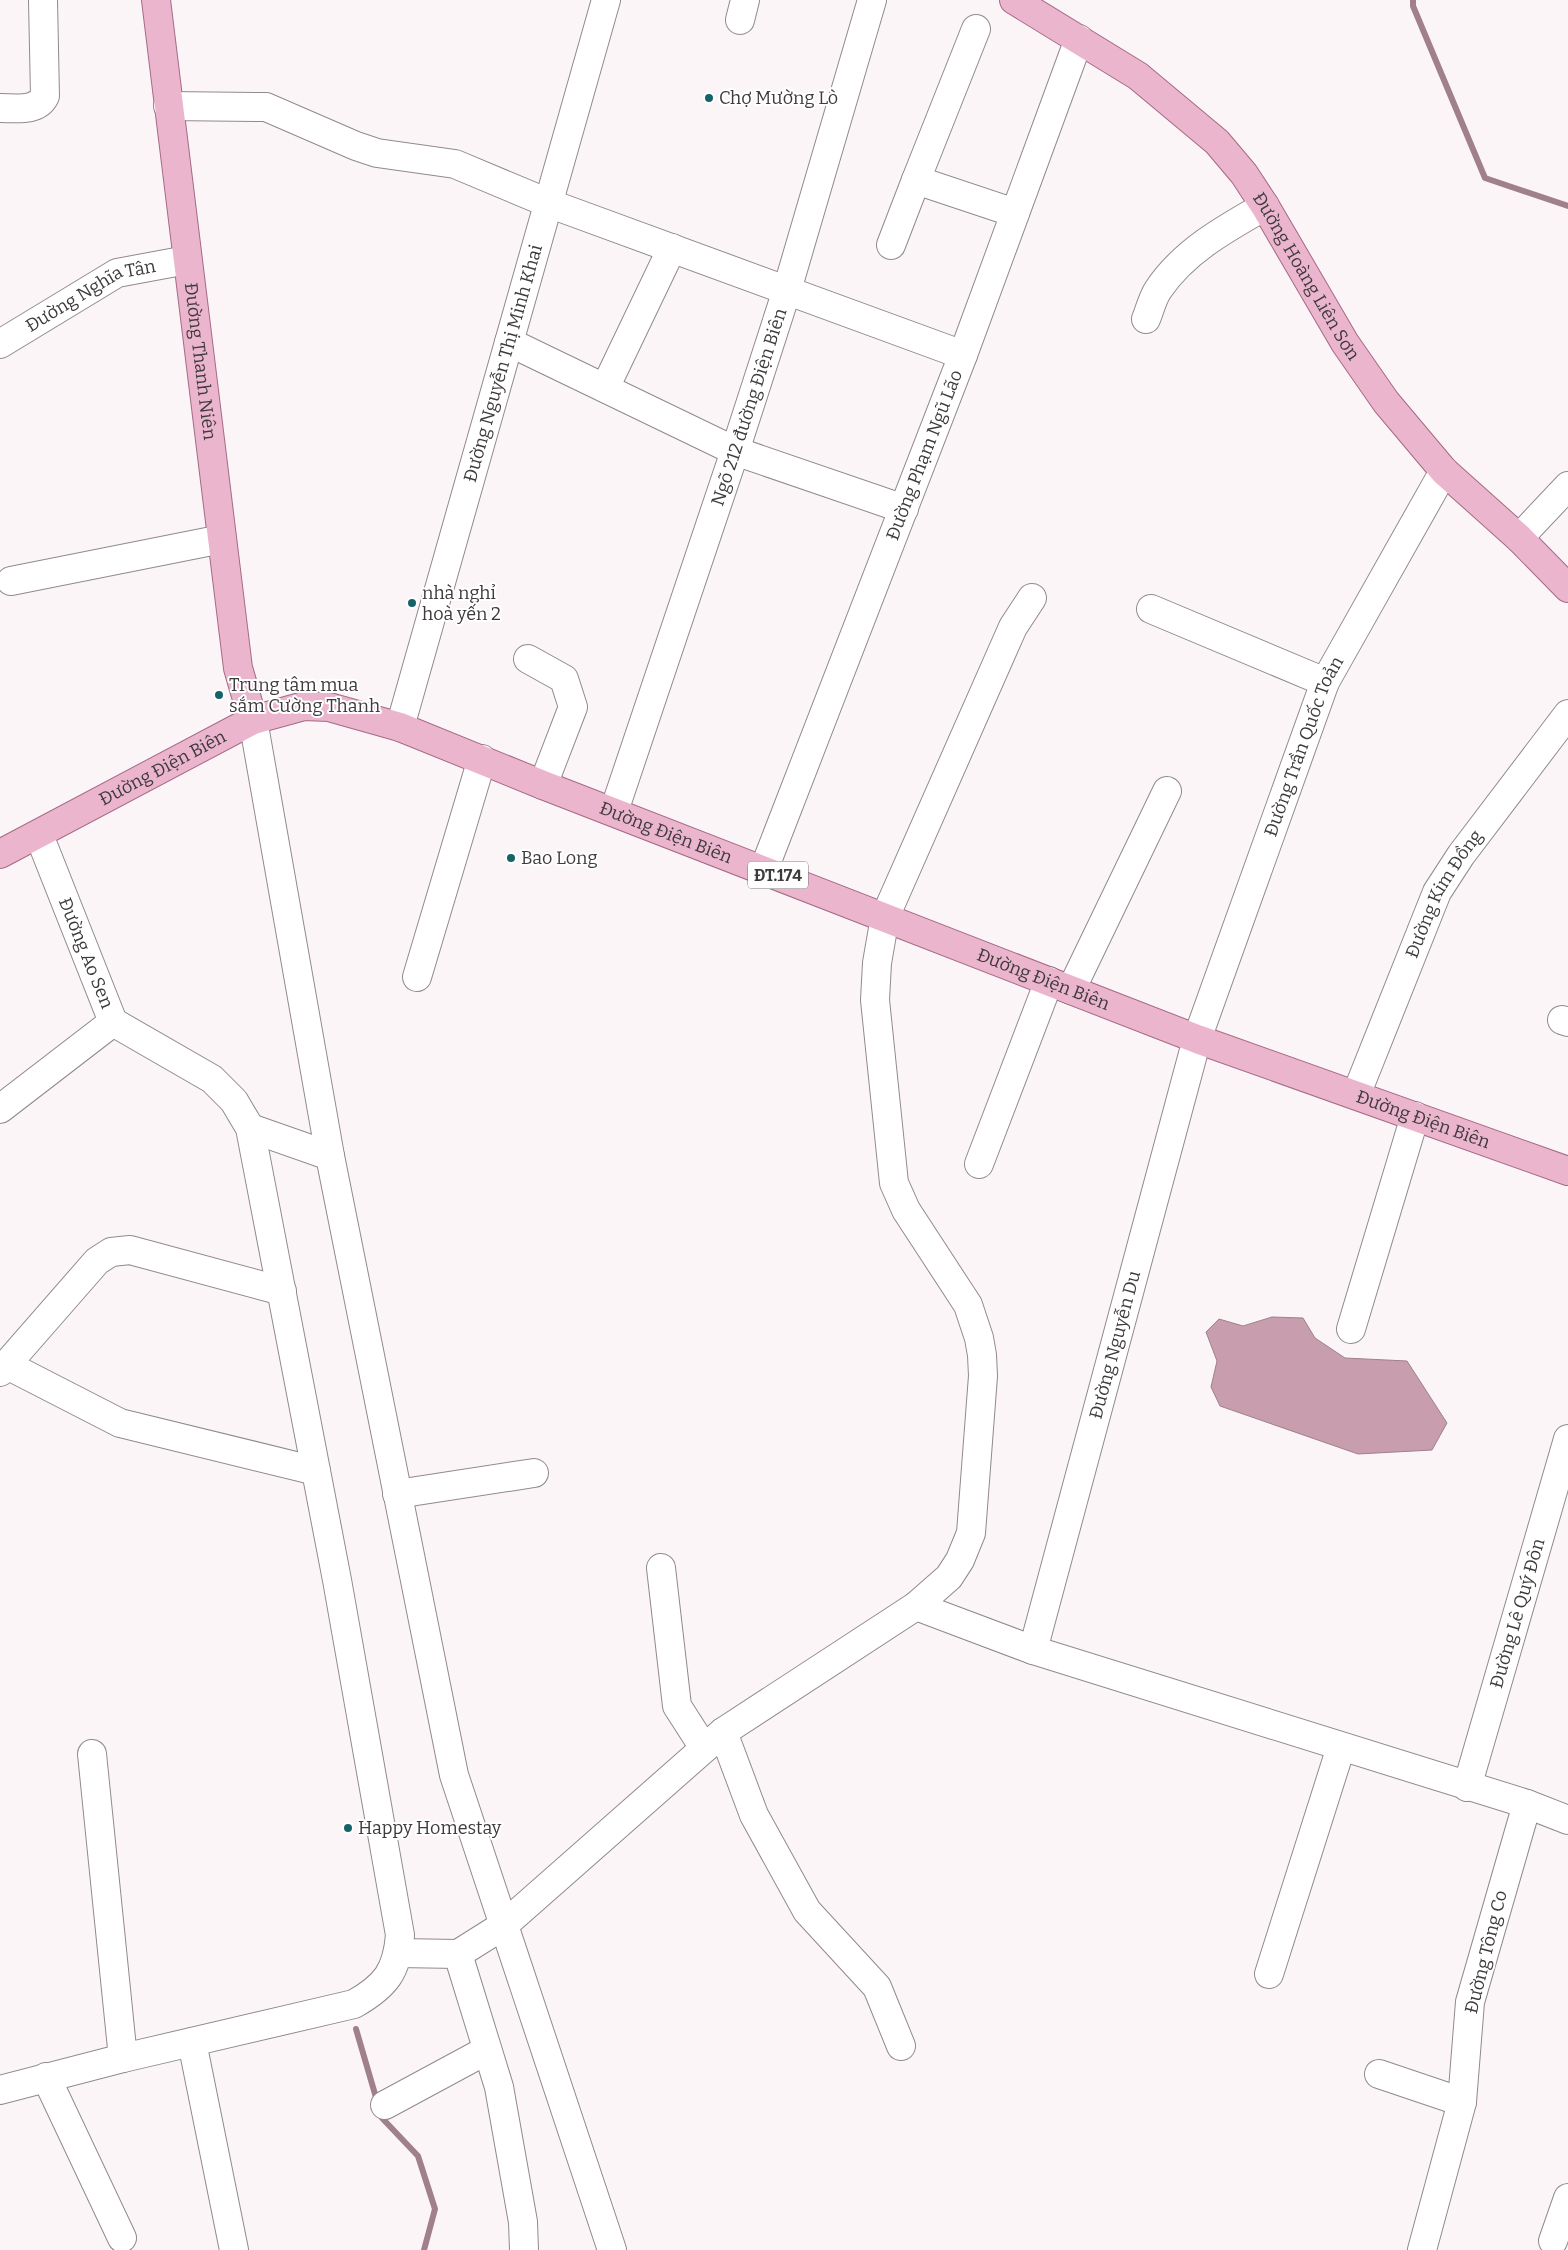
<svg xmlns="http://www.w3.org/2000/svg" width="1568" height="2250" font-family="Bitter,serif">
	<rect width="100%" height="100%" fill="#fcf5f7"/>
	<path fill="#c89dae" stroke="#9f808c" d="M1272,1317L1303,1318L1315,1338L1345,1358L1407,1361L1447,1423L1432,1450L1358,1454L1220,1406L1211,1387L1217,1361L1206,1332L1219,1319L1243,1326Z"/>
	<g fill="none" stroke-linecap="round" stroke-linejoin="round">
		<path stroke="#9f808c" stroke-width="6" d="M1413,0V6L1485,178L1568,206
			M356,2029L382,2118L418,2156L435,2209L424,2250"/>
		<g stroke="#918a8d" stroke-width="30">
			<g id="minor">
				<path d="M740,20L745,0"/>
				<path d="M976,29L916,180L1015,213"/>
				<path d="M168,106L266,107L356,146L377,153L455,164L548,203L963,355"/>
				<path d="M0,108C16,108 37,112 45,96L43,0"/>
				<path d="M891,245L916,180"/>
				<path d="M1146,319C1150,310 1152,299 1158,290C1183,252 1226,228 1265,206"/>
				<path d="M509,342L735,451L904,509"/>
				<path id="s1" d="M0,344L117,273L187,260"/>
				<path d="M605,388L672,248"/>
				<path d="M1519,538L1568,486"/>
				<path d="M11,581L222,539"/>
				<path d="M1151,609L1325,682"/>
				<path d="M528,659L564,679L573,707L543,785"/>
				<path d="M253,720L330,1156L454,1775L612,2250"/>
				<path id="s2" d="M400,727L606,0"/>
				<path id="s3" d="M614,811L735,451L787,290L872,0"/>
				<path id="s4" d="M764,869L963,355L1079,39"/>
				<path d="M417,977L482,759"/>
				<path d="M1071,990L1167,791"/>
				<path d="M1562,1020L1568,1022"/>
				<path id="s5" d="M1356,1095L1437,892L1461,855L1568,714"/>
				<path d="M0,1109L113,1022L39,835"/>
				<path d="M250,1128L330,1156"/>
				<path d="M979,1164L1049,981"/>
				<path d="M1351,1329L1415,1116"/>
				<path d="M7,1365L120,1423L316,1471"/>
				<path d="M0,1372L97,1261L111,1252L130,1250L282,1291"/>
				<path d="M397,1494L534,1473"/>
				<path d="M661,1568L677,1706L704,1748"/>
				<path d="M916,1606L1033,1650L1527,1804L1470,2002L1462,2102L1422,2250"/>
				<path id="s6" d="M1033,1650L1197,1039L1325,682L1444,471"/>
				<path d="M723,1732L754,1815L807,1911L877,1987L901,2046"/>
				<path d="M92,1754L123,2058"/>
				<path id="s7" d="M1467,1787L1568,1439"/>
				<path d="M1527,1804L1568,1820"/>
				<path d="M398,1953L458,1954L504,1925L723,1732L916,1606L949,1577L960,1560L971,1533L983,1376L982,1355L979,1338L968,1305L906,1210L894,1183L875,1000L877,963L885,917L1013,627L1032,598"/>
				<path d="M458,1954L499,2087L523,2222L524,2250"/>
				<path d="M1269,1974L1341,1747"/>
				<path d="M192,2042L234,2250"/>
				<path d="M1379,2074L1462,2102"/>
				<path d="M46,2077L122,2238"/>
				<path d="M0,2090L123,2058L354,2004C386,1986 397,1971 400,1935L337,1580L250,1128L234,1101L212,1079L113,1022"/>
				<path d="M385,2105L487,2050"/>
				<path d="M1553,2241L1568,2198"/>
			</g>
		</g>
		<g stroke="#a56a84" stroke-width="30">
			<g id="major">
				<path id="s8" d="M156,0L238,668L253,720"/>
				<path id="s9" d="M1014,0L1138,76L1217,142L1244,174L1265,206L1345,343L1386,402L1444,471L1519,538L1568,588"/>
				<path id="s10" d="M0,854L253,720L304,706L329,707L400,727L543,785L1197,1039L1568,1171"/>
			</g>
		</g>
		<use href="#minor" stroke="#fff" stroke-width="28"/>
		<use href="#major" stroke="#ebb5cd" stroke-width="28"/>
	</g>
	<g fill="#146369" stroke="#fff" stroke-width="2">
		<circle cx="709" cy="98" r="5"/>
		<circle cx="412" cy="603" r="5"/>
		<circle cx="219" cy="695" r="5"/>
		<circle cx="511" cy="858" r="5"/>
		<circle cx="348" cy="1828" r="5"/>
	</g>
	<g text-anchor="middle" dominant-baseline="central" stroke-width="4" stroke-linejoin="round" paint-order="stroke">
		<rect fill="#fff" stroke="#787676" stroke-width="1" x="748" y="861.5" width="60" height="27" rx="4"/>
		<g font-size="16" font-weight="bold" fill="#3e3b3c">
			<text x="778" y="875">ĐT.174</text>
		</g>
		<g font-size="18" fill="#3e3b3c" stroke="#fff" text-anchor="start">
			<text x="719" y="98">Chợ Mường Lò</text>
			<text x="422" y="593">nhà nghỉ<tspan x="422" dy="21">hoà yến 2</tspan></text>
			<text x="229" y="685">Trung tâm mua<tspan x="229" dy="21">sắm Cường Thanh</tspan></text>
			<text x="521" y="858">Bao Long</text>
			<text x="358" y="1828">Happy Homestay</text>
		</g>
		<g font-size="18" fill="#3e3b3c" stroke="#fff">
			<text stroke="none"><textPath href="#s9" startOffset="410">Đường Hoàng Liên Sơn</textPath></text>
			<text stroke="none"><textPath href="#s1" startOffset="104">Đường Nghĩa Tân</textPath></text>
			<text stroke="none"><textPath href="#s8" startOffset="364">Đường Thanh Niên</textPath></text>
			<text stroke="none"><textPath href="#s2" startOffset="378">Đường Nguyễn Thị Minh Khai</textPath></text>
			<text stroke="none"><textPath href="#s3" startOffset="426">Ngõ 212 đường Điện Biên</textPath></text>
			<text stroke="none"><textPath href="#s4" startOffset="444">Đường Phạm Ngũ Lão</textPath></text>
			<text stroke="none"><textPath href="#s6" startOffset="944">Đường Trần Quốc Toản</textPath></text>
			<text stroke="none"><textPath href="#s10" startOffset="184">Đường Điện Biên</textPath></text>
			<text stroke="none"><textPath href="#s10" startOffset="724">Đường Điện Biên</textPath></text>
			<text stroke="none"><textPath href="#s5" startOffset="220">Đường Kim Đồng</textPath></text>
			<text transform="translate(86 953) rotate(68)">Đường Ao Sen</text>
			<text stroke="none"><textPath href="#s10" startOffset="1129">Đường Điện Biên</textPath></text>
			<text stroke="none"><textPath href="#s10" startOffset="1534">Đường Điện Biên</textPath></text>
			<text stroke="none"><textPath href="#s6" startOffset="316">Đường Nguyễn Du</textPath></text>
			<text stroke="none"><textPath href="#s7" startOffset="181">Đường Lê Quý Đôn</textPath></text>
			<text transform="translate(1486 1952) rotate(-76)">Đường Tông Co</text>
		</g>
	</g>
</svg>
